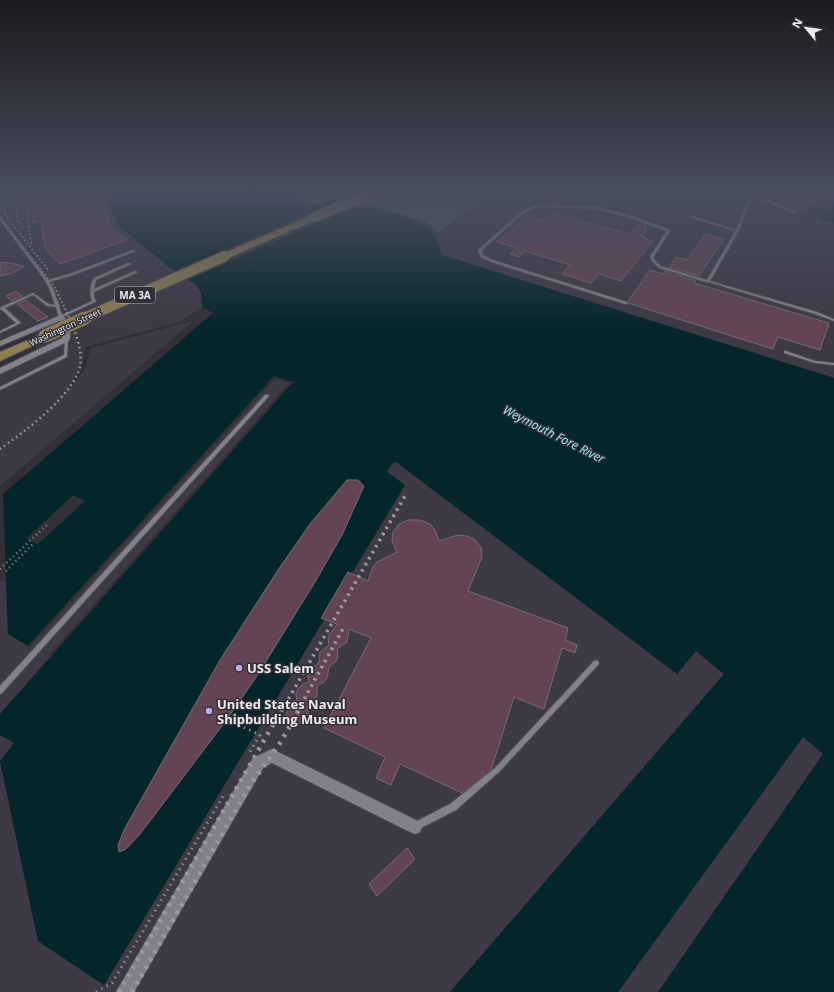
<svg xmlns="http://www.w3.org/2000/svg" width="834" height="992" font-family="'Open Sans',sans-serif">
	<rect width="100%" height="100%" fill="#323037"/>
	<path fill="#3d3945" d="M0,192H107L117,225L168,266L196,285L201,292L202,307L182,321L86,347L82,367L69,389L85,370L91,348L193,321L0,486V374L36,357L33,325L0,340Z
		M475,192H736L801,216L834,223V378L442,255L435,236L475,204L478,198Z
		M274,376L293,382L0,714V582L6,581L8,634Z
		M396,462L677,674L696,651L724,674L450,992H0V762L38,941L104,985L405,485L387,472L392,463Z
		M0,735L14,743L0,761Z
		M803,737L823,754L658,992H618Z"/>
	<path fill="#476050" d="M297,192H475L478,198L475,204L438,233L425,221L371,205L366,204L358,208L336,197L316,206L297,196Z"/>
	<path fill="#04262a" d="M107,192H297V196L316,206L336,197L358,208C360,207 362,206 364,206C372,206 422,222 428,228C436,235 438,245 442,255L834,378V992H658L823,754L803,737L618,992H450L724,674L696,651L677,674L396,462L392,464L387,472L405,485L104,985L38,941L0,761L14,743L0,735V714L293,382L274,377L28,646L8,634L3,494L213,313L202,307L201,292L196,285L168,266L117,225Z
		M834,202V223L820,220L830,205Z"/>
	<path fill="#323037" d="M344,199L358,205L186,281L172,272Z
		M274,376L293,382L50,657L48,656L289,383L275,379L30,647L28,646Z
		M73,495L85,501L38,544L26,539Z"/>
	<path fill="#634454" stroke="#756c70" d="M30,192H74L75,197L100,192L110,226L127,240L60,264L45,249L41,221L33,223Z
		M761,192H805L820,198L802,210L791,207L792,206L788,204H789L761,194Z
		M554,213L629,234L631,232H633L639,223L646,225V231L641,236L645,237L643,238L653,241L621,281L599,274L591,283L562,274L570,265L525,251L519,257L510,254L516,248L497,242L527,216L545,221Z
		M705,234L724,239L699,276L669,267L676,257L687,260Z
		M0,262L15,264L24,266L13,273L0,276Z
		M650,270L663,274L665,271L696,281L694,283L829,323L820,350L778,337L773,349L628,303V301Z
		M16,291L22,296L12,301L6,296Z
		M26,300L48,317L38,321L17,304Z
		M347,480H358L364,486L342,535L315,582L257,676L225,722L140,834L126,849L119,852L118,845L125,828L220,660L278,570L310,524Z
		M409,520H420L430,524L435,530L439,541L458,535L467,536L475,540L481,547L482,557L468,591L568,628L565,640L577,645L575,653L562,648L544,709L514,697L491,770L462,793L400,764L391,785L376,778L385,757L324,728L371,638L349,629L347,642L337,649L338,657L336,661L329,667L327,678L323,683L317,685V695L315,700L308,705V714L305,720L301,723L294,725L289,722L286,717L288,708L297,701L296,694L298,689L303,684L309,682L308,676L310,669L319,663L320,652L329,645L328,637L337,624L321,618L348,572L368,581L372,569L377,562L397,552L392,541L393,532L399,524Z
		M407,848L415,859L377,896L369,884Z"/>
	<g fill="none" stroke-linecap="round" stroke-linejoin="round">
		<g stroke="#4d4b50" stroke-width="2">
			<path id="lane" d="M389,192H393L405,196L420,198L435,197L446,192H450C431,203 408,202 389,192Z
				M544,192H547L561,206L597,207L635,217L668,229L670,232L654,256V259L661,266L707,280L735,231L689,217L692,216L736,230L748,201L754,196H756V198L750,201L739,231L710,281L817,312L834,319V321L815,314L708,282L706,283V282L659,268L651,260L650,256L666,232V231L633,219L597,209L541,207L535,208L524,213L482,250L483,255L493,260L627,302V304H625L491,262L481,257L478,250L479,249L522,211L534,206L541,205L558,206Z
				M0,217H1L48,280L69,274L133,250L136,251L71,276L49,282L53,288L59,305L60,306L59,307L62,315L92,301C89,293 90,285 94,278L128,263L131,264L96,280L94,289L135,271L138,272L94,292V296L96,301L95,302L61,318L59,317L56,307L47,306L33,295L5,308L21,323L0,333V331L16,323L2,310H0L1,307L33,293L49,304L55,305L49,288L44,279L0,220Z
				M65,338H67L68,339L67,357L0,390V387L64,355Z
				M784,351H786L815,361L834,363V365L815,363L784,353Z
				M265,395H269V396L2,693L0,694V686Z
				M596,660L598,661L599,663L598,665L499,772L456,810L419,829L416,830L413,829L412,826L413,823L450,804L495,768L594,661Z"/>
		</g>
		<g stroke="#4d4b50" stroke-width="2">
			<path id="street" d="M739,192H748L799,212L794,213Z
				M61,315C69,318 72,333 69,341L0,374V368L62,338L63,332L59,321L0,346V341Z
				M272,749L420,822L422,827L420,832L415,834L410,832L272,763L263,768L134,992H116L253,758Z"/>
		</g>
		<g stroke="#4d4b50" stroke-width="2">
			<path id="primary" d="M315,214L318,215L320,217L318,219L228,258L225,259L220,256L222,254Z
				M45,333L49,334L51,336L49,338L0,361V352Z"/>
		</g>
		<path stroke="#8b898f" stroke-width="1.5" stroke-dasharray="0.5 2" stroke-linecap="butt" d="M374,203L414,217
			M428,211L441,216L444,220L441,223L433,224L427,219L414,217L413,215L418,212L436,207L437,203"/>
		<path stroke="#8b898f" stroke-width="2.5" stroke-dasharray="1 3.5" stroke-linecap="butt" d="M0,569L49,523
			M6,571L34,543"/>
		<path stroke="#8b898f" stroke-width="3" stroke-dasharray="1.5 4.5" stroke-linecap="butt" d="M222,717L260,735L248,755
			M96,992L112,983L225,793"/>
		<use href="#lane" fill="#838089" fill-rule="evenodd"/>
		<use href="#street" fill="#838089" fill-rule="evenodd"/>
		<use href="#primary" fill="#907f55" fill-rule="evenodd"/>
		<path stroke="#9c9aa0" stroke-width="2" stroke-dasharray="1.5 2.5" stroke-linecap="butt" d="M4,192L6,214
			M27,194L28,225L32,246
			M16,200L18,221L23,227
			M0,208L48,270
			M0,218L54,286L70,319"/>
		<path stroke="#9c9aa0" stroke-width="2.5" stroke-dasharray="1.5 3.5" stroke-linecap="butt" d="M0,449C23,433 75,394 80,366C83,350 75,333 70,318"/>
		<path stroke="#9c9aa0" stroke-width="3.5" stroke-dasharray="2.5 4.5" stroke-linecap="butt" d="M285,705L405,496
			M301,705L344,627"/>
		<path stroke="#9c9aa0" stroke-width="4.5" stroke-dasharray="3 6" stroke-linecap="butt" d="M119,992L285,704
			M132,992L249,787L282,740L302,704"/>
		<g stroke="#4d4b50" stroke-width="12" stroke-linecap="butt">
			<path id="primary-bridge-far1" d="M315,217L374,192
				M82,319L225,256"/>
		</g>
		<g stroke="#4d4b50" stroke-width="14" stroke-linecap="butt">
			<path id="primary-bridge" d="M45,336L85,318"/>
		</g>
		<use href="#primary-bridge-far1" stroke="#907f55" stroke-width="10"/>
		<use href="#primary-bridge" stroke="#907f55" stroke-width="13"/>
	</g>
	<linearGradient id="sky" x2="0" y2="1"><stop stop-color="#1c1a1e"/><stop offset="0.58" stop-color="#494e5e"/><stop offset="1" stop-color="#494e5e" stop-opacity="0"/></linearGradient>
	<rect width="834" height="331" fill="url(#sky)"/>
	<g fill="#bda9f5" stroke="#323037" stroke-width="1.5">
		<circle cx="239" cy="668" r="4"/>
		<circle cx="209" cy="711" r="4"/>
	</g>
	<g text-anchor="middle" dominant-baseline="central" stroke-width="3" stroke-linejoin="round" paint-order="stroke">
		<g font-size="9" fill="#edebf0" stroke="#323037">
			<text transform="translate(65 327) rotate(-25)">Washington Street</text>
		</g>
		<rect fill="#323037" stroke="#b5b3b8" stroke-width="1" x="115" y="287" width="40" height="16" rx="3"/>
		<g font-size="10" font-weight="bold" fill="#edebf0">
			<text x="135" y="295">MA 3A</text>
		</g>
		<g font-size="12" font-style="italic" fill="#a2f0fc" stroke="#323037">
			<text transform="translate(554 434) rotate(27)">Weymouth Fore River</text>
		</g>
		<g font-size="13" font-weight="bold" fill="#edebf0" stroke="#323037" text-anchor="start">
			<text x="247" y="668">USS Salem</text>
			<text x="217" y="704">United States Naval<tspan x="217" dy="15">Shipbuilding Museum</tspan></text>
		</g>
	</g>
	<g transform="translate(806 28) rotate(299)" stroke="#323037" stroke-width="3" paint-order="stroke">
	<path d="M0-3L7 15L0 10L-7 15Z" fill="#edebf0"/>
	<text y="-6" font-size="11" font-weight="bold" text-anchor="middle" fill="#edebf0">N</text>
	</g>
</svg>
